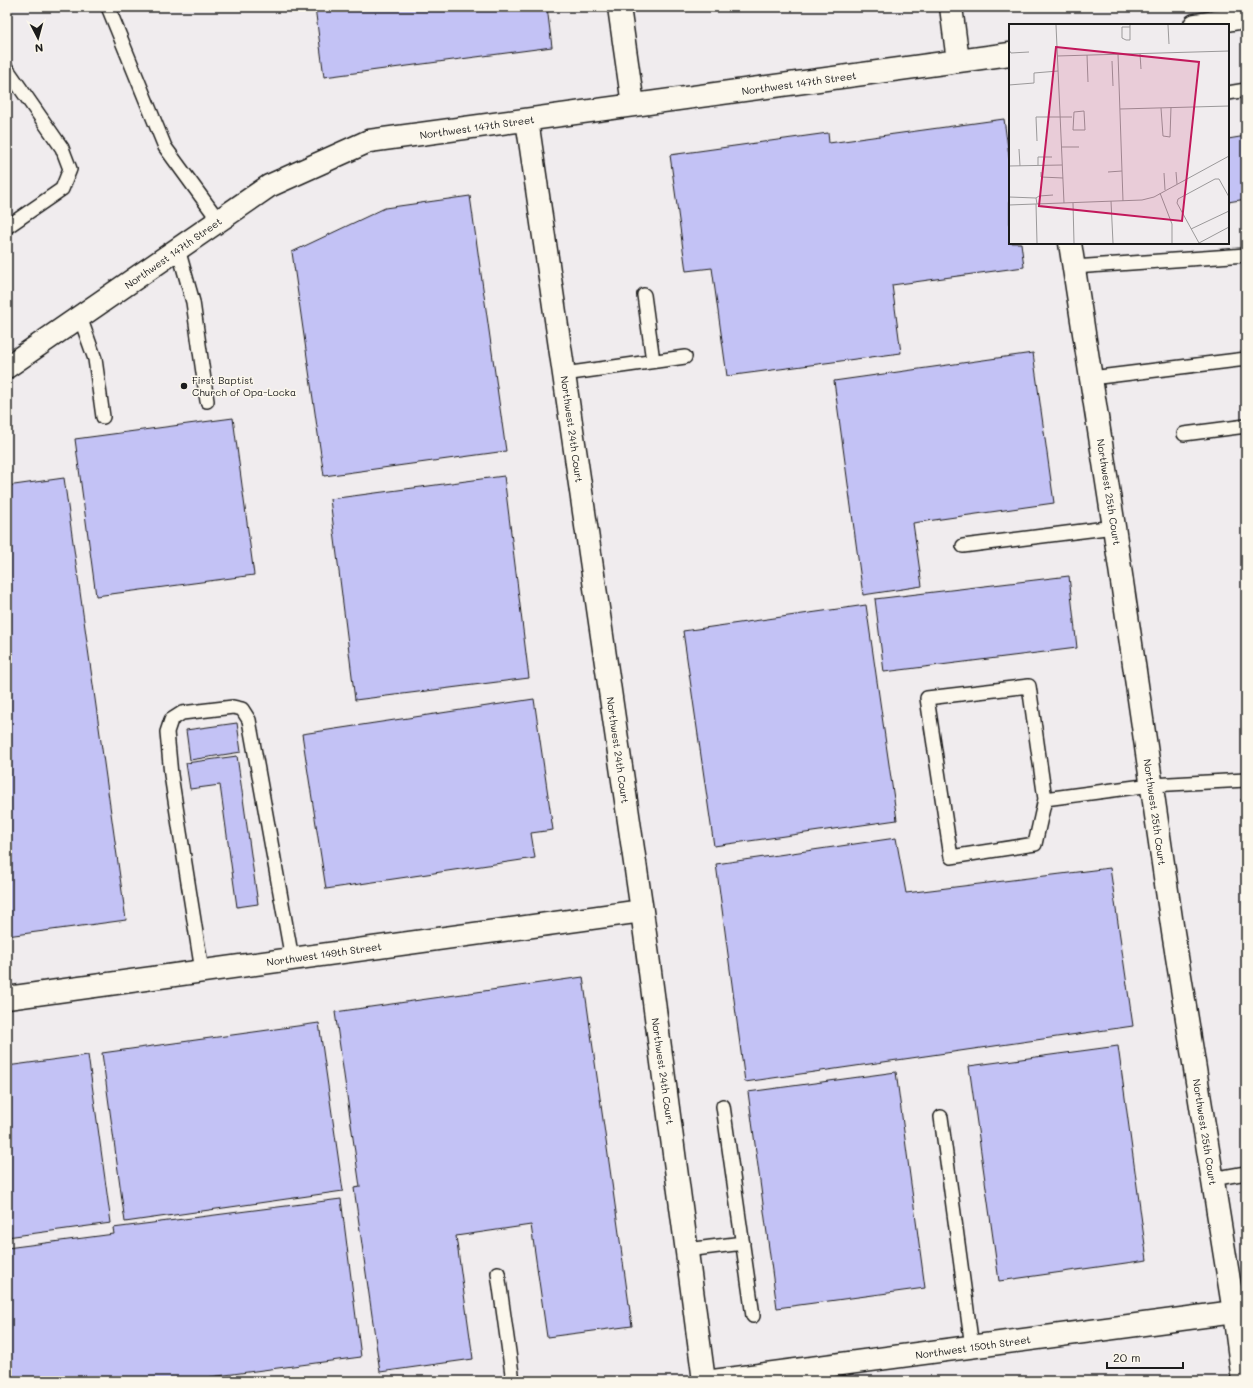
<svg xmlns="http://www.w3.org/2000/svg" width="1253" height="1388" font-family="Mali,sans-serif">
	<rect width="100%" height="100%" fill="#f0ecee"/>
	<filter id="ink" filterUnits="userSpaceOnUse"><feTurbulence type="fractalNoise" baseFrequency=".025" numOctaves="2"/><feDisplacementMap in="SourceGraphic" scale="8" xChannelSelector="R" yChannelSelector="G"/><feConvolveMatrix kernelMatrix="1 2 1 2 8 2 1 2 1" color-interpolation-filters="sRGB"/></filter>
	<g filter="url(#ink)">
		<path fill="#c3c2f5" stroke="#1c1c1c" d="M315,7H547L552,47L324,77Z
			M1004,119L1010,163V243H1021L1024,267L892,285L901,353L727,376L712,268L686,271L670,155L828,133L829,143Z
			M1246,136V199L1228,202V139Z
			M470,196L506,451L324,476L292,252L385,208Z
			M1033,353L1054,503L913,523L922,586L863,595L834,381Z
			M233,418L254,575L96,596L75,439Z
			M504,476L529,678L355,700L330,499Z
			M64,478L126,920L7,936V486Z
			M1069,576L1077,648L884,672L875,599Z
			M866,605L897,820L714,846L683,631Z
			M534,699L553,830L531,833L535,858L326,889L302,734Z
			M237,723L241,752L190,760L186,730Z
			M237,756L258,904L237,907L220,785L190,789L186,763Z
			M1241,799H1246V836Z
			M896,838L906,893L1110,868L1133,1026L745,1082L716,864Z
			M583,977L632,1326L547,1337L531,1225L456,1236L473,1359L380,1372L354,1188L360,1187L335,1012Z
			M319,1023L343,1191L125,1222L102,1053Z
			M1118,1046L1147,1260L999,1281L969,1066Z
			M88,1055L111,1223L7,1237V1066Z
			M896,1072L925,1288L777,1308L748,1092Z
			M341,1199L361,1357L210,1377L211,1381H7V1248L114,1234L113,1228Z"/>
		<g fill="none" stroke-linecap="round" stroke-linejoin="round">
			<g stroke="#1c1c1c" stroke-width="16">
				<path id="lane" d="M108,7L165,147L219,221
					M7,69L62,148L70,169L62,189L7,227
					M1228,93L1246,90
					M178,249L193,302L207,401
					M1074,267L1246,255
					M644,295L653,361
					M80,317L95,359L103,417
					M564,374L685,357
					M1091,378L1246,359
					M1184,434L1246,426
					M963,546L1114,527
					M1029,686L1045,799L1035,844L951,857L927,698Z
					M1045,799L1151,785L1246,780
					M202,971L171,775L167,732L171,720L182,713L233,707L242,709L249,720L292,959
					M723,1106L753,1316
					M941,1117L972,1347
					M1212,1179L1246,1173
					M687,1250L743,1243
					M498,1273L513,1381"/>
			</g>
			<g stroke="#1c1c1c" stroke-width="25">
				<path id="street" d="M619,7L633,105
					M951,7L958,61
					M1195,25L1246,17
					M527,120L642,911L704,1381
					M1070,243L1114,527L1173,932L1234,1312L1243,1381
					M7,367L269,186L369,141L1010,54
					M7,998L642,911
					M713,1381L1234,1312"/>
			</g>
			<use href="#lane" stroke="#fbf7ec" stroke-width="13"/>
			<use href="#street" stroke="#fbf7ec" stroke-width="22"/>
		</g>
	</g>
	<circle fill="#1c1c1c" stroke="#fbf7ec" stroke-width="1.5" cx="184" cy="386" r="4"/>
	<g text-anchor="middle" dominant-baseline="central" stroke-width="3" stroke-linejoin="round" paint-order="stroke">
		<g font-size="10" fill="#1c1c1c" stroke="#fbf7ec">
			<text transform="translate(799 83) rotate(-8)">Northwest 147th Street</text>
			<text transform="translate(477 127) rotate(-8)">Northwest 147th Street</text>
			<text transform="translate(173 253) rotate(-35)">Northwest 147th Street</text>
			<text transform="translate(572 429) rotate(82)">Northwest 24th Court</text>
			<text transform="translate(1109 492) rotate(81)">Northwest 25th Court</text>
			<text transform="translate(618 750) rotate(82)">Northwest 24th Court</text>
			<text transform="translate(1155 812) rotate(82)">Northwest 25th Court</text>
			<text transform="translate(324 954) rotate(-8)">Northwest 149th Street</text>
			<text transform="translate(663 1071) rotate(82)">Northwest 24th Court</text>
			<text transform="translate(1205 1132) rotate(81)">Northwest 25th Court</text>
			<text transform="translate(973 1347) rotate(-8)">Northwest 150th Street</text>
		</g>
		<g font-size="10" fill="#1c1c1c" stroke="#fbf7ec" text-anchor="start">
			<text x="192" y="380">First Baptist<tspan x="192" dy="12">Church of Opa-Locka</tspan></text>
		</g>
	</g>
	<g transform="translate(1009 24)">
		<rect width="220" height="220" fill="#f0ecee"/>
		<path fill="none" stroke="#9b999a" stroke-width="1" d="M47,1L55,179M159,1L160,20M121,3H113V14L117,16H121V1M0,26L2,29L20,28M109,30L114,177M131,30L132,45M78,31L79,58M48,32L220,27M103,37L104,62M0,61L25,59V49L49,47M152,84L154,112L161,113L162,83M111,85L220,82M75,87L76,106H64L65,88ZM28,117L27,93H63M52,123H70M10,125L11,142M29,141V133H43M0,142L53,141M32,148V153L54,154M99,148L113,147M167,148L168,160M155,149L156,166M151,169L163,200V219M0,173L27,174M102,177L104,219M64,179L65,219M27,180L28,219M28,180L27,174L30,172L44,171M0,181L133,176L145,173L220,132M182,205L220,187M190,219L168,179L169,175L206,155H210L220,173M190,219L220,203"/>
		<path fill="#c2185b" fill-opacity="0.15" stroke="#c2185b" stroke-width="2" d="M47,23L190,38L173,197L30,182Z"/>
		<rect width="220" height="220" fill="none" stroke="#1c1c1c" stroke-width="2"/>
	</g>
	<rect width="1253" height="1388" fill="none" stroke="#fbf7ec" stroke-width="24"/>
	<rect x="12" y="12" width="1229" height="1364" fill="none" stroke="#1c1c1c" stroke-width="1.5" filter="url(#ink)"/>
	<g transform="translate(38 38) rotate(174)" stroke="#fbf7ec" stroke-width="3" paint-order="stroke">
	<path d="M0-3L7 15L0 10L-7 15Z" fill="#1c1c1c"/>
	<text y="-6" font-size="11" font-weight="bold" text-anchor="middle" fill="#1c1c1c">N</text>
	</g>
	<path d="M1107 1362v6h76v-6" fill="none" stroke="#1c1c1c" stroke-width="2"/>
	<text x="1113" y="1362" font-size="12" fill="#1c1c1c" stroke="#fbf7ec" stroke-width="3" paint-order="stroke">20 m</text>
</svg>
